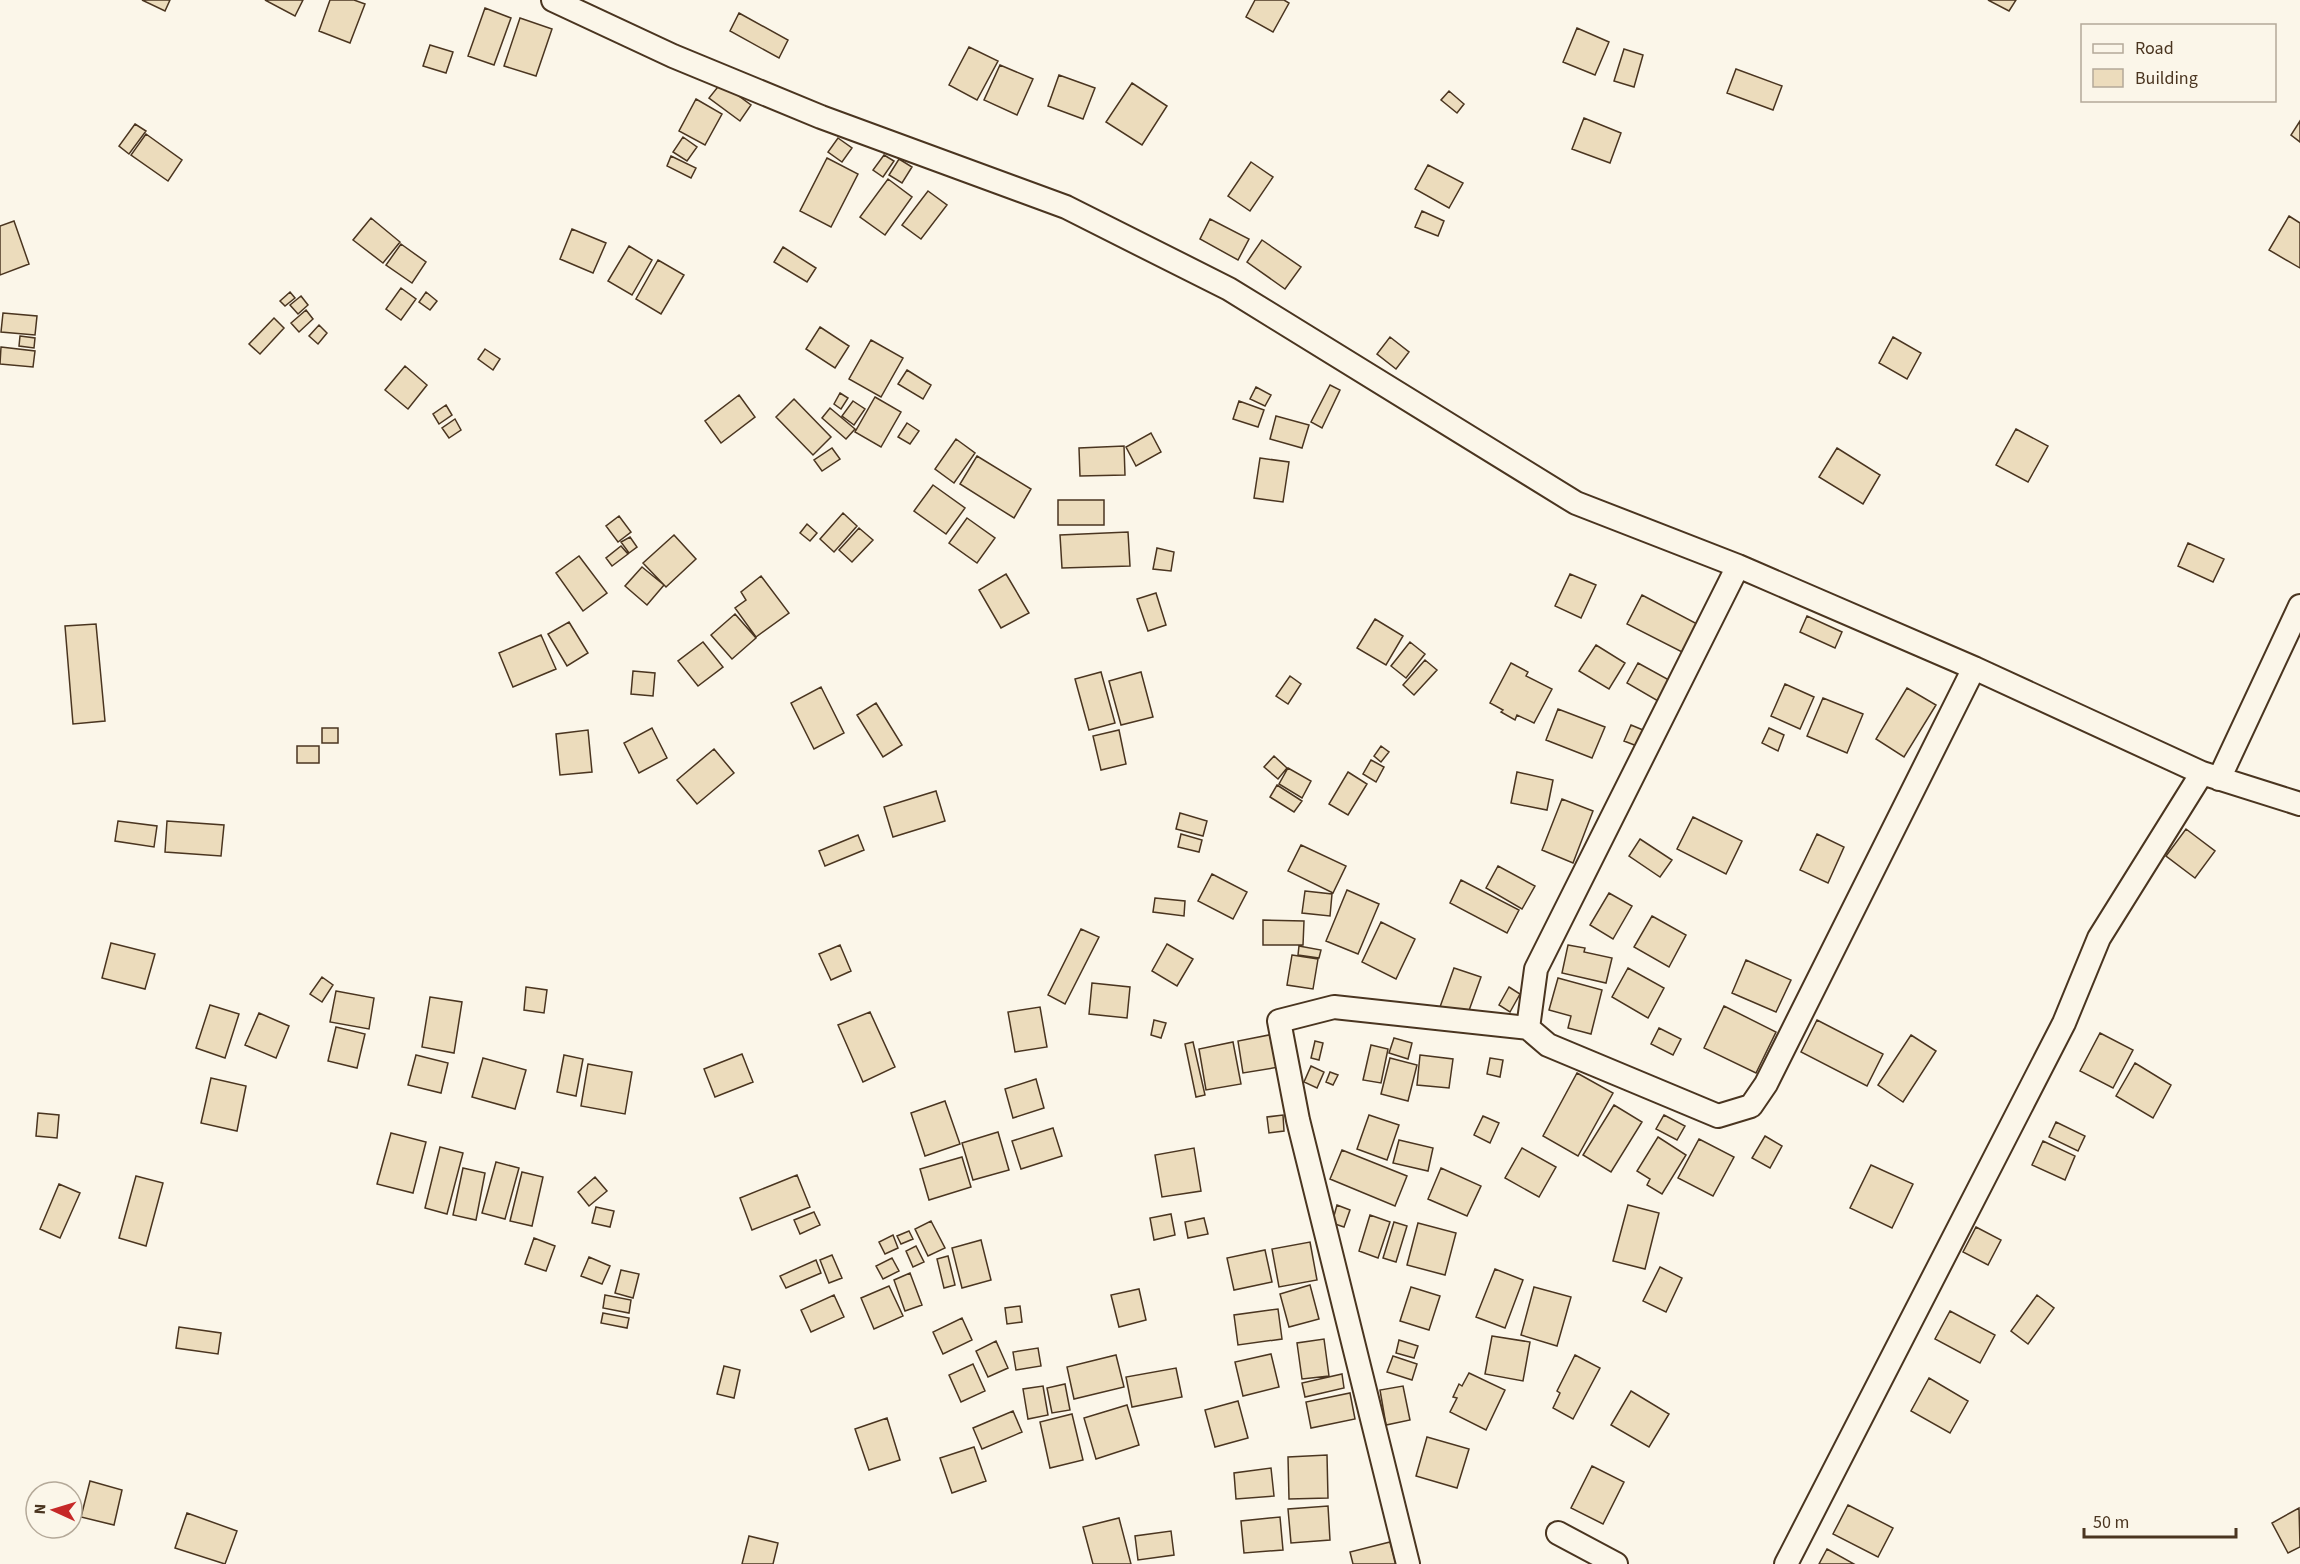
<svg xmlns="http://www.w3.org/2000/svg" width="2300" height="1564" font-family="'Source Sans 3',sans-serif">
	<rect width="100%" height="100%" fill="#fbf6e9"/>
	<path fill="#ecdcbc" stroke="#4a3520" stroke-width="1.5" d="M142,0H170L165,11Z
		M265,0H303L295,16Z
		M330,0H354L365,4L350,43L319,31Z
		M1255,0H1284L1289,3L1273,32L1246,17Z
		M1988,0H2016L2009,11Z
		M485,8L511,18L494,65L468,56Z
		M739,13L788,40L779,58L730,31Z
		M520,18L552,29L536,76L504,66Z
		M1577,28L1609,42L1595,75L1563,62Z
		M430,45L453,52L446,73L423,66Z
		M969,47L998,61L977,100L949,85Z
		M1624,49L1643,55L1634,87L1614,81Z
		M1000,65L1033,79L1017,115L984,100Z
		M1736,69L1782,86L1773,110L1727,93Z
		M1059,75L1095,88L1083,119L1048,106Z
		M721,83L751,105L740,121L709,98Z
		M1132,83L1167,106L1142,145L1106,122Z
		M1449,91L1464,104L1457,113L1441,100Z
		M696,99L722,114L705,145L679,131Z
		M1584,118L1621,133L1610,163L1572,149Z
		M2300,121V142L2291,135Z
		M135,124L146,131L129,154L119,146Z
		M146,134L182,160L168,181L131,155Z
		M683,137L697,147L687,161L673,152Z
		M838,138L852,148L842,162L828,152Z
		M884,155L894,161L883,177L873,170Z
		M671,156L696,168L691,178L667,166Z
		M827,158L858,174L831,227L800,211Z
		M899,159L912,167L902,183L889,175Z
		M1251,162L1273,177L1250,211L1228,196Z
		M1428,165L1463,183L1449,208L1415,189Z
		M888,179L912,197L885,235L860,217Z
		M928,191L947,205L921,239L902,225Z
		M1422,211L1444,221L1438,236L1415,227Z
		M2289,216L2300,223V268L2269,250Z
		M371,218L400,242L383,263L353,240Z
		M1210,219L1249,239L1238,260L1200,239Z
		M14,221L29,264L0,275V226Z
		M572,229L606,243L593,273L560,259Z
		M1262,240L1301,267L1285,289L1247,262Z
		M401,244L426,262L412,283L386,265Z
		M629,246L652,260L632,295L608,281Z
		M783,247L816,268L807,282L774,262Z
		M658,260L684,275L661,314L636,299Z
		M401,288L416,299L401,320L386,309Z
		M290,292L295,298L285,306L280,301Z
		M426,292L437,301L430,310L419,302Z
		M301,296L308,305L298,314L290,305Z
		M306,310L313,319L299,332L291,323Z
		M3,313L37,316L35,335L1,332Z
		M274,318L284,328L260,354L249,344Z
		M319,325L327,333L318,344L309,336Z
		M820,327L849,346L835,368L806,349Z
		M20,336L35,338L34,348L19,346Z
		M1390,337L1409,352L1396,369L1377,354Z
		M1893,337L1921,353L1907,379L1879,363Z
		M871,340L903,358L881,397L849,379Z
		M1,347L35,351L33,367L0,364Z
		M485,349L500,359L493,370L478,359Z
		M405,366L427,385L408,409L385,390Z
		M907,370L931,385L923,399L898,384Z
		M1330,385L1340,390L1322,428L1311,422Z
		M1256,387L1271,395L1265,406L1250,399Z
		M840,393L848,398L841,409L834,404Z
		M739,395L755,417L721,443L705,421Z
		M875,397L901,412L881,447L855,432Z
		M794,399L831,437L813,455L776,417Z
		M853,401L865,409L854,425L842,416Z
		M1239,401L1264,410L1258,427L1233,419Z
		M446,405L452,415L439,424L433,414Z
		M830,408L855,429L846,439L822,418Z
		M1276,416L1309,425L1302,448L1270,439Z
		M455,419L461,430L449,438L442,428Z
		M907,423L919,431L910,444L898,437Z
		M2016,429L2048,446L2028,482L1996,465Z
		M1151,433L1161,452L1136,466L1126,447Z
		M956,439L975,453L954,483L935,469Z
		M1124,446L1125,475L1080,476L1079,448Z
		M832,448L840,459L822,471L814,460Z
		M1837,448L1880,475L1863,504L1819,477Z
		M977,456L1031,489L1014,518L960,484Z
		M1260,458L1289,462L1283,502L1254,498Z
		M933,485L965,508L946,534L914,511Z
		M1058,500H1104V525H1058Z
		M843,513L857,526L834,552L820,539Z
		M619,516L631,532L618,542L606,526Z
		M967,518L995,538L977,563L949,543Z
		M807,524L817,533L810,541L800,533Z
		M859,528L873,540L852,562L839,550Z
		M1128,532L1130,566L1062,568L1060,535Z
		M674,535L696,559L666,587L643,563Z
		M630,537L637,547L629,553L621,542Z
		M2188,543L2224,559L2213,582L2178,566Z
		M621,546L628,554L612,566L606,558Z
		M1157,548L1174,552L1171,571L1153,569Z
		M579,556L607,593L583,611L556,573Z
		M642,567L664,585L647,605L625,586Z
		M1006,574L1029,613L1001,628L979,590Z
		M1570,574L1596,585L1581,618L1555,606Z
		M761,576L789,613L756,637L735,608L746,600L741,592Z
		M1156,593L1166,625L1148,631L1137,599Z
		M1642,595L1701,626L1686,654L1627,624Z
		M735,614L756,638L732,659L711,635Z
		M1807,616L1842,632L1835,648L1800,632Z
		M1375,619L1403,636L1386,665L1357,648Z
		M569,622L588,653L567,666L548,634Z
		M96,624L105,721L73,724L65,626Z
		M541,635L556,669L513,687L499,653Z
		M703,642L723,667L698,686L678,661Z
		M1410,642L1425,654L1406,678L1391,666Z
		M1596,645L1625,663L1609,689L1579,671Z
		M1425,660L1437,670L1414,695L1403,685Z
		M1511,663L1528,672L1526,676L1552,689L1534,723L1517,715L1515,720L1501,712L1503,710L1490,703Z
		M1638,663L1669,680L1658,701L1627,683Z
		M633,671L655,673L653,696L631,694Z
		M1101,672L1115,723L1089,730L1075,679Z
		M1141,672L1153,717L1121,725L1109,681Z
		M1290,676L1301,684L1288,704L1276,696Z
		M1785,684L1814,697L1800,729L1771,716Z
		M821,687L844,733L814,749L791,703Z
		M1907,688L1936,705L1904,757L1876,739Z
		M1823,698L1863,714L1847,753L1807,736Z
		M876,703L902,745L883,757L857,715Z
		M1558,709L1605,727L1592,758L1546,740Z
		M1631,725L1643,730L1637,746L1624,741Z
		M322,728H338V743H322Z
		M652,728L667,758L639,773L624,743Z
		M1769,728L1784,735L1778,751L1762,743Z
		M588,730L592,772L560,775L556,734Z
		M1119,730L1126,764L1101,770L1093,736Z
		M297,746H319V763H297Z
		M1381,746L1389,752L1381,762L1374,756Z
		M714,749L734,773L697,804L677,780Z
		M1274,756L1287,768L1278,779L1264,767Z
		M1371,760L1384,767L1376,782L1363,774Z
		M1288,768L1311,781L1302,798L1279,784Z
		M1348,772L1367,784L1348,815L1329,804Z
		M1517,772L1553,780L1547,810L1511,803Z
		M1277,785L1302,801L1294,812L1270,797Z
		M936,791L945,821L893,837L884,807Z
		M1562,799L1593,811L1573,863L1542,850Z
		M1180,813L1207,821L1203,836L1176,829Z
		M1693,817L1742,841L1726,874L1677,849Z
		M118,821L157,826L154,847L115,841Z
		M167,821L224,825L221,856L165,852Z
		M2186,829L2215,851L2195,878L2166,856Z
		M1181,834L1202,840L1199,852L1178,847Z
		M1817,834L1844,847L1828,883L1800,870Z
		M858,835L864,850L825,866L819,851Z
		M1640,839L1672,860L1660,877L1629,856Z
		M1301,845L1346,866L1333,893L1288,871Z
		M1498,866L1535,886L1522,909L1486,888Z
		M1212,874L1247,892L1233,919L1198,901Z
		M1461,880L1519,910L1507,933L1450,903Z
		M1347,890L1379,904L1358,954L1326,941Z
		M1305,891L1332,894L1330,916L1302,913Z
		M1609,893L1632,906L1613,939L1590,925Z
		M1155,898L1185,901L1184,916L1153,912Z
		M1652,916L1686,935L1669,967L1634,947Z
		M1263,920L1304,921L1303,945H1263Z
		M1381,922L1415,939L1396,979L1362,962Z
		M1081,929L1099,937L1065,1004L1048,995Z
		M111,943L155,954L145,989L102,978Z
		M1167,944L1193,959L1177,986L1152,971Z
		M840,945L851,971L831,980L819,954Z
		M1568,945L1585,948L1584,952L1612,958L1606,983L1562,973Z
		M1299,946L1321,950L1319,958L1298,955Z
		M1292,955L1318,959L1313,989L1287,985Z
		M1746,960L1791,980L1776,1012L1732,993Z
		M1454,968L1481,977L1467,1016L1440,1007Z
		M1628,968L1664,988L1648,1018L1612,997Z
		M322,977L333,985L322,1002L310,994Z
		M1558,978L1602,990L1591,1034L1568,1028L1571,1016L1549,1010Z
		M1092,983L1130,987L1127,1018L1089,1014Z
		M526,987L547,990L544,1013L524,1010Z
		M1509,987L1520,994L1510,1012L1499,1005Z
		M336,991L374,998L369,1029L330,1022Z
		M430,997L462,1002L454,1053L422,1047Z
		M210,1005L239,1014L225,1058L196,1048Z
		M1724,1006L1776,1032L1756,1073L1704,1048Z
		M1040,1007L1047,1047L1015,1052L1008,1012Z
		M870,1012L895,1067L863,1082L838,1025Z
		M259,1013L289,1026L276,1058L245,1045Z
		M1154,1020L1166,1023L1161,1038L1151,1035Z
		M1817,1020L1883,1054L1867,1086L1801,1052Z
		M336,1027L365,1034L357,1068L328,1061Z
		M1659,1028L1681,1039L1673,1055L1651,1044Z
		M2100,1033L2133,1050L2113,1088L2080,1071Z
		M1274,1034L1279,1067L1243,1073L1238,1041Z
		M1911,1035L1936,1051L1903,1102L1878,1085Z
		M1394,1038L1412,1043L1408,1059L1389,1053Z
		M1315,1041L1323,1043L1319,1060L1311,1058Z
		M1193,1042L1205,1095L1196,1097L1185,1044Z
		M1233,1042L1241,1084L1206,1090L1199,1049Z
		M1371,1045L1388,1049L1381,1083L1363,1080Z
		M742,1054L753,1082L715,1097L704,1069Z
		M416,1055L448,1063L441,1093L408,1085Z
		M564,1055L583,1059L576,1096L557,1092Z
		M1420,1055L1453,1059L1449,1088L1417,1085Z
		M483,1058L526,1070L515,1109L472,1097Z
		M1390,1058L1417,1065L1408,1101L1381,1094Z
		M1490,1058L1503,1060L1500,1077L1487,1074Z
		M2135,1063L2171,1085L2153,1118L2116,1096Z
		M588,1064L632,1072L625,1114L581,1106Z
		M1311,1066L1324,1072L1317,1088L1304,1082Z
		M1330,1072L1338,1075L1333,1085L1326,1082Z
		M1577,1073L1613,1093L1578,1156L1543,1136Z
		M211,1078L246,1086L237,1131L201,1123Z
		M1036,1079L1044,1108L1013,1118L1005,1089Z
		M945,1101L960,1144L925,1156L911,1113Z
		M1614,1105L1642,1122L1611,1172L1583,1155Z
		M38,1113L59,1115L57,1138L36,1136Z
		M1283,1115L1284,1131L1269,1133L1267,1117Z
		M1369,1115L1399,1125L1387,1160L1357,1149Z
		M1664,1115L1685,1126L1677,1140L1656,1129Z
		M1483,1116L1499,1123L1490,1143L1474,1135Z
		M2056,1122L2085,1136L2078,1151L2049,1137Z
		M1053,1128L1062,1156L1021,1169L1012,1141Z
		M998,1132L1009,1170L973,1180L962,1143Z
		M391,1133L426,1142L413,1193L377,1184Z
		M1765,1136L1782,1146L1770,1168L1752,1158Z
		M1658,1137L1686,1155L1662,1194L1647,1185L1650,1179L1637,1171Z
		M1699,1139L1734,1157L1713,1196L1678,1178Z
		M1399,1140L1433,1148L1428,1171L1393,1163Z
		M2043,1141L2075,1156L2065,1180L2032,1165Z
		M440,1147L463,1153L447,1214L425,1208Z
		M1194,1148L1201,1191L1162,1197L1155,1155Z
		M1522,1148L1556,1167L1539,1197L1505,1178Z
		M1342,1150L1407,1176L1395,1206L1330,1179Z
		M962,1157L971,1187L929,1200L920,1169Z
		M496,1162L519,1168L505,1219L482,1213Z
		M1871,1165L1913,1184L1892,1228L1850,1208Z
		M463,1168L485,1173L476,1220L453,1215Z
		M1441,1168L1481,1186L1467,1216L1428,1199Z
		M522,1172L543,1177L532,1226L510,1221Z
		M797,1175L810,1207L752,1230L740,1198Z
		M136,1176L163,1183L146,1246L119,1238Z
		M595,1177L607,1191L589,1206L578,1192Z
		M59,1184L80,1193L60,1238L40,1229Z
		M1337,1205L1350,1210L1344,1227L1332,1223Z
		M1628,1205L1659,1213L1645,1269L1613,1261Z
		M596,1207L614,1211L610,1227L592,1223Z
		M814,1212L820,1225L800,1234L794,1220Z
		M1171,1214L1175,1235L1154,1240L1150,1218Z
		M1370,1215L1390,1222L1378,1258L1359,1251Z
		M1204,1218L1208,1234L1188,1238L1185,1222Z
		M931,1221L945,1248L928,1256L915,1229Z
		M1394,1222L1407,1226L1396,1262L1383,1258Z
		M1418,1223L1456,1233L1445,1275L1407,1265Z
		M1976,1227L2001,1240L1988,1265L1963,1252Z
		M909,1231L913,1239L901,1244L897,1236Z
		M893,1235L898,1248L885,1254L879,1242Z
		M534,1238L555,1246L546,1271L525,1264Z
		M981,1240L991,1280L962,1288L952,1248Z
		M1310,1242L1317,1280L1279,1287L1272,1249Z
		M916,1246L924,1262L913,1267L906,1251Z
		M1265,1250L1272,1282L1234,1290L1227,1258Z
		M832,1255L842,1278L829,1283L820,1260Z
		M948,1256L955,1285L944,1288L937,1259Z
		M589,1257L610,1266L602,1284L581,1276Z
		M892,1258L899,1271L883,1279L876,1266Z
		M816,1260L821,1273L786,1288L780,1276Z
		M1660,1267L1682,1278L1666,1312L1643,1301Z
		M1495,1269L1523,1280L1505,1328L1476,1317Z
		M621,1270L639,1274L633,1298L615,1293Z
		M910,1273L922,1305L905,1311L894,1280Z
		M1310,1285L1319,1319L1289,1327L1280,1294Z
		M889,1286L903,1316L874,1329L861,1298Z
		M1411,1287L1440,1296L1429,1330L1400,1321Z
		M1534,1287L1571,1297L1557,1346L1521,1335Z
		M1139,1289L1146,1320L1119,1327L1111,1295Z
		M605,1295L631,1300L629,1313L603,1308Z
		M834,1295L844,1317L811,1332L801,1310Z
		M2037,1295L2054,1308L2028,1344L2011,1331Z
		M1020,1306L1022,1322L1007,1324L1005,1308Z
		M1278,1309L1282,1339L1238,1345L1234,1315Z
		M1950,1311L1995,1335L1980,1363L1935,1339Z
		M603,1313L629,1318L627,1328L601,1323Z
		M962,1318L972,1340L943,1354L933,1332Z
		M179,1327L221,1333L218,1354L176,1348Z
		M1492,1336L1530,1342L1523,1381L1485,1374Z
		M1324,1339L1329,1376L1302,1379L1297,1343Z
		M1399,1340L1418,1346L1414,1358L1396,1353Z
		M996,1341L1008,1368L988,1377L976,1351Z
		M1038,1348L1041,1366L1016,1370L1013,1352Z
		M1271,1354L1279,1387L1243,1396L1235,1362Z
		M1116,1355L1124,1387L1074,1399L1067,1367Z
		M1575,1355L1600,1368L1573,1419L1553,1408L1560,1393L1557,1391Z
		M1393,1356L1417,1364L1412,1380L1387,1372Z
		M973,1364L985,1391L961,1402L949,1375Z
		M724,1366L740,1370L734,1398L717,1394Z
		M1176,1368L1182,1397L1132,1407L1126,1377Z
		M1469,1373L1505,1390L1486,1430L1450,1412L1457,1398L1453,1397L1459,1384L1462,1386Z
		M1342,1374L1344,1388L1305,1397L1302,1383Z
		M1929,1378L1968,1401L1950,1433L1911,1411Z
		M1065,1384L1070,1410L1052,1413L1047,1388Z
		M1043,1386L1048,1415L1028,1419L1023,1389Z
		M1403,1386L1410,1420L1386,1425L1380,1390Z
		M1631,1391L1669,1414L1649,1447L1611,1425Z
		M1350,1393L1355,1419L1311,1428L1306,1402Z
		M1238,1401L1248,1438L1215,1447L1205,1410Z
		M1127,1405L1139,1445L1096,1459L1084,1418Z
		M1013,1411L1022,1432L982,1449L973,1428Z
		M1072,1414L1083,1460L1050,1468L1040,1422Z
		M887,1418L900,1460L869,1470L855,1429Z
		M1427,1437L1469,1449L1457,1488L1416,1476Z
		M974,1447L986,1481L952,1493L940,1458Z
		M1327,1455L1328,1498L1289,1499L1288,1457Z
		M1592,1466L1624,1482L1603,1524L1571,1508Z
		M1271,1468L1274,1496L1236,1499L1234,1473Z
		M90,1481L122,1490L114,1525L81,1517Z
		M1848,1505L1893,1528L1878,1557L1833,1534Z
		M1328,1506L1330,1540L1291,1543L1288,1509Z
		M2299,1508L2300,1547L2288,1553L2272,1523Z
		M187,1513L237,1531L225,1564L175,1548Z
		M1280,1517L1283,1550L1244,1553L1241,1521Z
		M1119,1518L1131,1564H1093L1083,1527Z
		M1171,1531L1174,1555L1138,1560L1135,1536Z
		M749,1536L778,1543L773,1564H742Z
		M1390,1542L1396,1564H1353L1350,1552Z
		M1827,1549L1854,1564H1819Z"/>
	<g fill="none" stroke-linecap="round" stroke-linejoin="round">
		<g stroke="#4a3520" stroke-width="26">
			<path id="minor" d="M553,0L673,56L821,117L1066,207L1229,289L1576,503L1738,566L1974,668L2202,773L2300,804
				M1738,566L1536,969L1528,1028L1548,1045L1718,1116L1751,1106L1766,1084L1974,668
				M2219,779L2300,606
				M1558,1533L1616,1564
				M1408,1564L1298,1120L1279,1021L1334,1007L1528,1028
				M1786,1564L2064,1023L2099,938L2202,773"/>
		</g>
		<use href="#minor" stroke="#fbf6e9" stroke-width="22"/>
	</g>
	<rect x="2081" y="24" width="195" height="78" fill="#fbf6e9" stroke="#b4a999" stroke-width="1.5"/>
	<rect x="2093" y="44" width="30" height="9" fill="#fbf6e9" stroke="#b4a999" stroke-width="1.5"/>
	<text x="2135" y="54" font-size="18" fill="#4a3520">Road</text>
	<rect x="2093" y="69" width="30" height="18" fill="#ecdcbc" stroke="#b4a999" stroke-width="1.5"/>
	<text x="2135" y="84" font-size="18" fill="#4a3520">Building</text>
	<g transform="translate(54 1510) rotate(274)"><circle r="28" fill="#fbf6e9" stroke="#b4a999" stroke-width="1.5"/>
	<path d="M0-4.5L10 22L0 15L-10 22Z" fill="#c62828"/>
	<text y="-9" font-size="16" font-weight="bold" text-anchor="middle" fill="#4a3520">N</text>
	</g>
	<path d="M2084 1528v9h152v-9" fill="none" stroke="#4a3520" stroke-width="3"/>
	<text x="2093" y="1528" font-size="18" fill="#4a3520" stroke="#fbf6e9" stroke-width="4.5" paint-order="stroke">50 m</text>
</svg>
